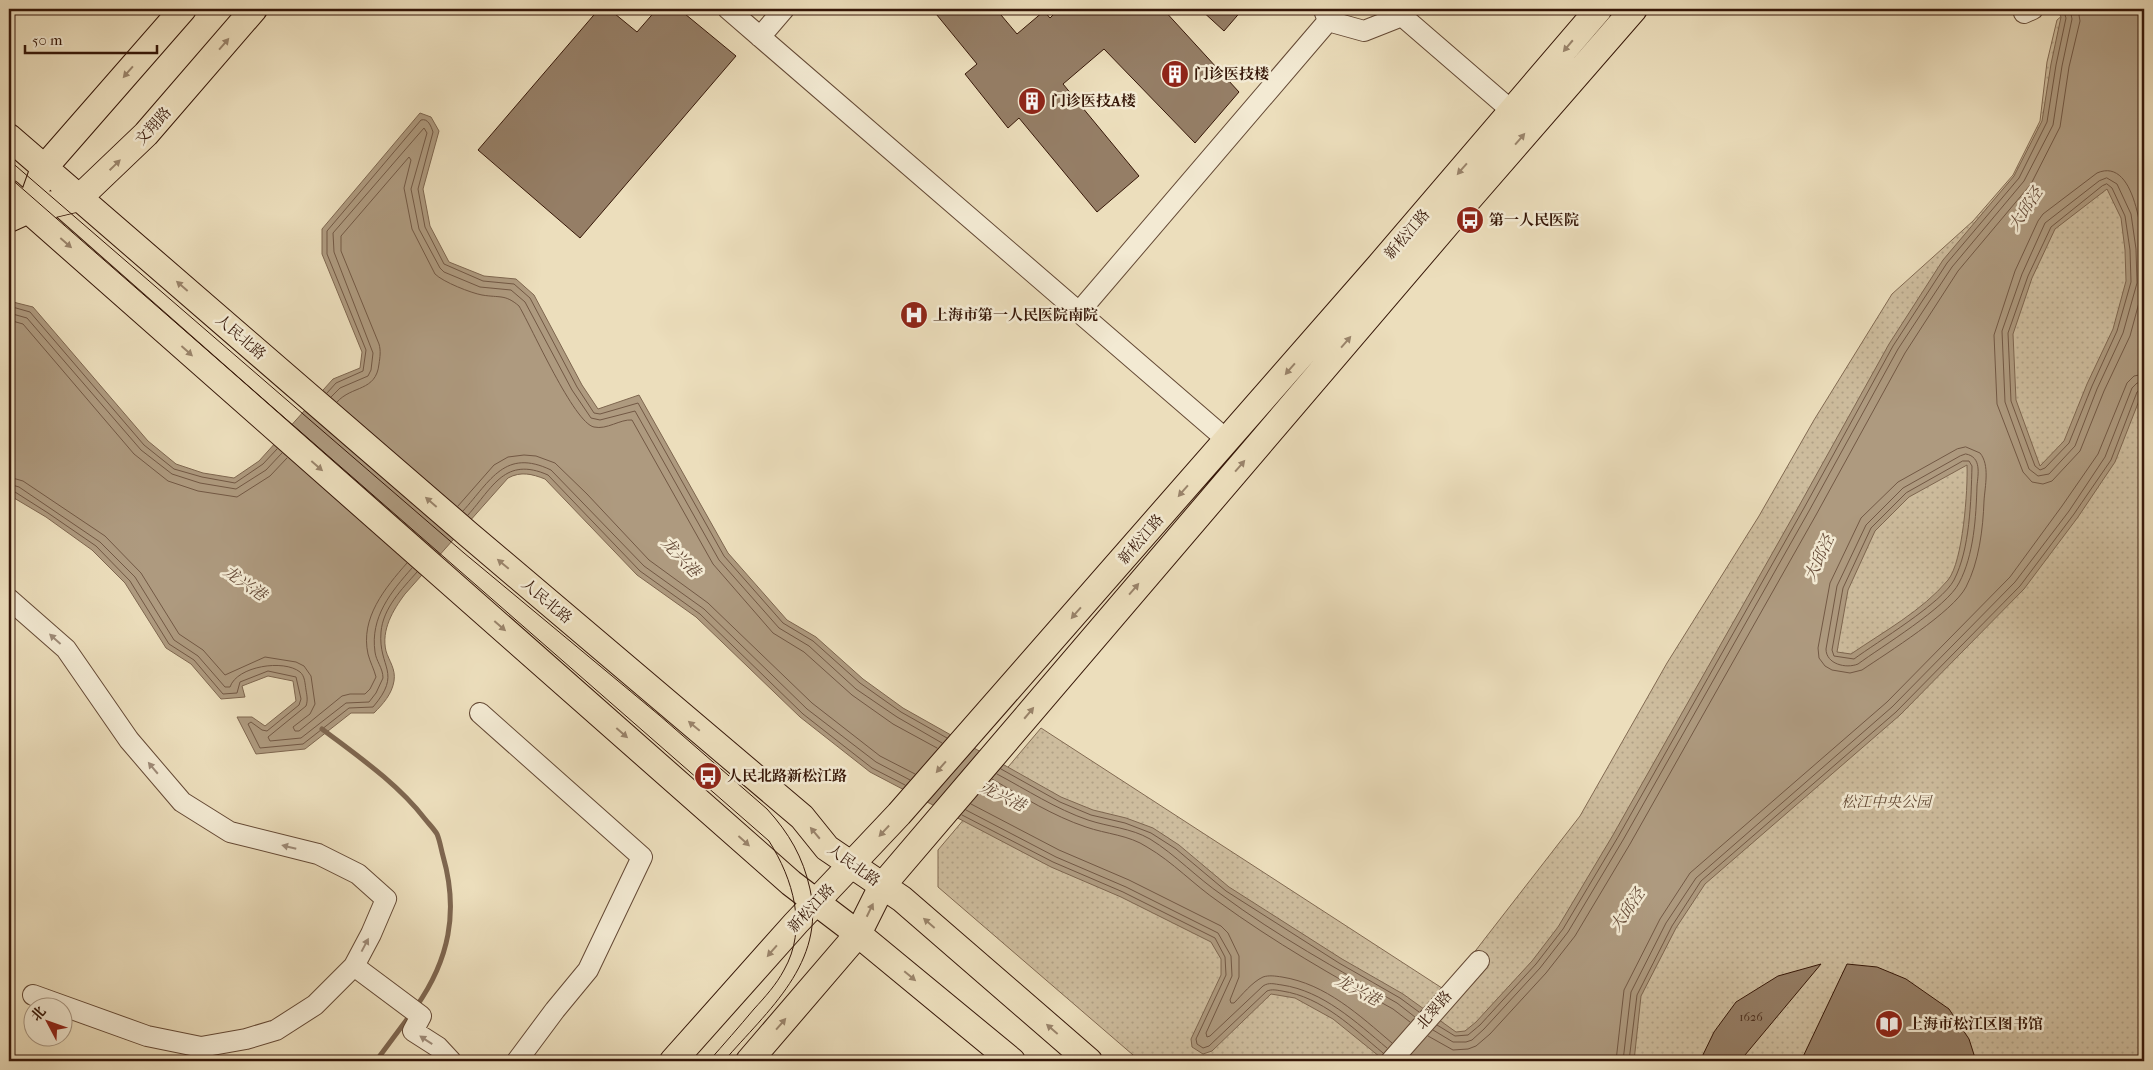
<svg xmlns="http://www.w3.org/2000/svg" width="2153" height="1070" font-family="'IM FELL French Canon','Noto Serif SC',serif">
	<defs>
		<pattern id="grass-dots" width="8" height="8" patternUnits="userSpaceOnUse" patternTransform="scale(1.25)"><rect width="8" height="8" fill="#cdbc9d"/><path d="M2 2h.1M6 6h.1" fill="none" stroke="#b1a186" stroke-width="1.8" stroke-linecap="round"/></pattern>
	</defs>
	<rect width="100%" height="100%" fill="#ecdebc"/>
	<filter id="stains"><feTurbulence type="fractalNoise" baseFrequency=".004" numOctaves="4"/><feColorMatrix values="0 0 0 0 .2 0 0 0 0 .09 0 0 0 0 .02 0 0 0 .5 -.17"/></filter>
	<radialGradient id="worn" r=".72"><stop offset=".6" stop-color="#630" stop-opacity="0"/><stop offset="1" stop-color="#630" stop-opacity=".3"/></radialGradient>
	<path fill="url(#grass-dots)" stroke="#826a52" d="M2070,9H2144V1061H1140L938,887V850L1041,728L1445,990L1580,816L1667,663L1759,516L1814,420L1892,294L1973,221L2013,175L2040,121L2047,62L2057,20Z"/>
	<path fill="#ae9a7f" stroke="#7e664f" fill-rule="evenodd" d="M2057,9H2144V388L2115,462L2078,517L2024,589L1900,715L1705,884L1676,928L1641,996L1634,1061H1385L1333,1019L1295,998L1271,994L1212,1051L1203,1054L1192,1047L1191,1039L1221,975V959L1211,942L1121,897L1051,867L870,772L800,717L696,617L637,575L545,479C532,474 521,471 508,478L405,594C393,610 381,630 386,651C389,661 396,669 394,681C392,694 383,704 374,713H351L305,749L256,754L237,717H252L265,726L296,701L293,681L268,676L242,686L245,697L221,699L191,664L166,648L125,583L92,550L46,517L9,495V301L33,307L148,441L176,464L203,473L234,478L259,461L333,379L360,368L362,352L322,254V229L420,113L431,117L439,131L423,189L430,226L449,262L484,276L516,279L534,295L582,385L598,409L639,395L728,553L787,620L816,637L863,679L903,708L1061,797L1093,810L1126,818L1153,828L1179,845L1229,887L1342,959L1403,994L1449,1027L1456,1032L1465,1031L1476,1022L1532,961L1558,927L1613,835L1799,506L1889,344L1943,260L2014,176L2042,121L2051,64L2061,17ZM2107,189L2121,218L2125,250L2126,281L2113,329L2087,384L2064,441L2040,466L2016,400L2013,334L2032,278L2055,229ZM1967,465C1968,489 1963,562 1948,580C1922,611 1883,632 1851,654L1837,652L1848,590L1875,531L1909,497Z"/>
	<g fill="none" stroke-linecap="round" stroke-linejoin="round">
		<path stroke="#725844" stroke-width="1" d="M2107,178L2117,184L2131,214L2136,249L2137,283L2123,333L2097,389L2075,446L2049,474L2038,476L2029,469L2005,402L2002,331L2022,274L2045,223L2099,181Z
			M2107,184L2112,188L2125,216L2130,250L2131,282L2117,331L2092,386L2069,443L2045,468L2040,470L2035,466L2011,401L2008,333L2028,276L2051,227L2102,186Z
			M2144,271C2144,248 2138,155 2097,173L2043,214L2038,221L2015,271L1994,335L1997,404L2023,472L2032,482L2043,484L2052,481L2080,451L2104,391L2130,336L2144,284
			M9,306L30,312L144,445L174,469L202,477L235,483L263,464L277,449
			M9,313L27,318L141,450L172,474L200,483L236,489L266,470L282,453
			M9,320L23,324L134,454L168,481L198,491L237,497L270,476L287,458
			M327,393L336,383L363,371L366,350L327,254V231L421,120C428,118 431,126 433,132L418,189L425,227L444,264L483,281L514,284L530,298L577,387L594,413L600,414L638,403L724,556L783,623L813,641L860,683L901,712L947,738
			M331,397L340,388L368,376L371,370L373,353L334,252L333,233L424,128L427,133L411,189L419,229L440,268L444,272L480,287L511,290L525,302L572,390L591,418L600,420L635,411L719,560L779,628L809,646L856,689L897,717L942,743
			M337,402C352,385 376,392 379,364C380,357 381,351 379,344L341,251V236L409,157L411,160L404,188L412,229L435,274C443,282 471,293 482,295C500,298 505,294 519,306C532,328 574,423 594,427C607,430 620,419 632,420L713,564L773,633L804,652L852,695L893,724L937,748
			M1966,447L1980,453C1990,465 1985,486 1984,501C1983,529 1979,562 1966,587C1953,612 1887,653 1862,670L1850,673L1832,670L1825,666L1819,658L1818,648L1830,583L1861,518L1898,482L1957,449Z
			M1966,454C1982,457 1978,474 1977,486C1976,517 1974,555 1959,583C1947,607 1881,647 1858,664C1846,669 1826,664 1826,649L1837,586L1866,525L1903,488L1960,456Z
			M1963,461H1969L1972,466C1971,501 1970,549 1954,580C1942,603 1877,642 1854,659L1834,656L1832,650L1843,588L1871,528L1906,493Z
			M9,477L23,481L105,536L141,573L179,634L203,650L225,675L265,657L296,662L304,666L311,676L315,704L310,714L293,727L295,731H299L342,696L350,694H365L370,689L376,677C374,669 370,662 368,654C360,618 385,588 407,563
			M9,484L19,487L100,542L135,577L174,640L198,656L225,687H230C237,666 284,659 300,672C305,676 305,684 306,690C307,696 308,700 306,706L268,737L270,741L301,738L346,703L369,702L376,693L383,678C383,668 376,661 375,652C370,617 391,592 412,568
			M9,491L15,492L48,513L96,546L130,581L169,644L194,660L223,694L237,693L240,682L268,671L296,677L301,699L299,705L267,731L262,730L251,722L248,724L260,748L303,744L349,708L373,707C403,672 378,668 381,632C383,608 402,589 417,572
			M458,506L494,465L508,457L524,455L536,456L555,463L587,494L649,560L708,603L812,703L880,756L915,774
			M463,511C491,480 505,448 551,470L644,566L704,609L807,709L876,762L910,780
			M468,515C493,487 505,456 548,475L640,571L700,614L803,714L872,768L905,785
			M1001,769L1060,802L1091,815L1125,823L1151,833L1176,849L1226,891L1339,963L1400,998L1419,1012
			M997,774C1027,790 1056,809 1088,820C1109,827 1131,828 1150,839C1176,855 1197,878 1222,895C1277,936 1337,969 1397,1003L1415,1017
			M992,779C1023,797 1053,816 1086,827C1106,834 1129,835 1147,847C1173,862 1194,885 1219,902C1274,942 1333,976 1393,1009L1410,1022
			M971,804L1059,850L1129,880L1221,926L1228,933L1239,956V977L1230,1000L1231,1003H1234C1242,995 1252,982 1263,977C1269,975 1275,976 1282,977C1326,984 1359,1015 1392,1043
			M966,810L1056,857L1126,887L1218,933L1231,956L1232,976L1206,1033L1207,1037L1210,1036L1263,986C1269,982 1274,984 1282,985C1323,991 1356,1022 1387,1048
			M962,815L1053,862L1123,892L1215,938L1225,957L1226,975L1196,1039L1197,1044L1203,1048L1209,1046L1267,991C1272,989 1276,990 1282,991C1322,997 1353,1028 1383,1053
			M1437,1025L1455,1036L1468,1035L1480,1025L1536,964L1563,929L1618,837L1804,508L1893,346L1947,263L2019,178L2047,122L2056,65L2066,18L2063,9
			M1433,1030L1453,1042H1466L1472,1040L1484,1029L1540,968L1568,932L1623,840L1809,511L1898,349L1952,267L2024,181L2053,125L2062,66L2072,19L2070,9
			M1428,1036L1453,1050L1468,1049L1476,1046L1490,1034L1546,973L1575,936L1630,844L1816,515L1905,353L1958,271L2031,184L2060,127L2069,67L2080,21L2078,9
			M1616,1061L1624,990L1660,919L1690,873L1887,702L2010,577L2062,506L2098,454L2127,383L2134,376L2144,374
			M1623,1061L1631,992L1666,923L1696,878L1892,707L2015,582L2069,511L2105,457L2132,388L2137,383L2144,382
			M1629,1061L1637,995L1672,926L1701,881L1896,712L2020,586L2074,514L2111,460L2137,392L2144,388"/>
		<path stroke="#7e664f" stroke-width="5" d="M322,729C359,757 397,783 425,819C429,824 434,829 437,834C440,841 441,849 443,856C459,912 449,960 416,1007
			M376,1061L411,1014"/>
	</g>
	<path fill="#957e66" stroke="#361708" d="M599,9H609L637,32L657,9H679L736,56L580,238L478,150Z
		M932,9H996L1017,34L1044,11L1050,18L1059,9H1163L1239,92L1195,143L1104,49L1063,84L1139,176L1097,212L1019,118L1008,128L965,74L977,64Z
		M1200,9H1243L1224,31Z
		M1821,964L1740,1061H1700L1714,1032L1736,1002L1778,976Z
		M1847,964L1877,967L1906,979L1949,1009L1969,1039L1976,1061H1801Z"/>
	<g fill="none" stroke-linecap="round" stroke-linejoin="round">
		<g stroke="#644935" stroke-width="22">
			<path id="minor" d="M728,9L1227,440
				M1324,10L1328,21L1364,31L1402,16
				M2024,13L2033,9
				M1402,16L1512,111
				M760,37L784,9
				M1079,312L1328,21
				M9,599L66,649L129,740L182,802L230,832L318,854L358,874L386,899L371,934L354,966L421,1016L413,1031L438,1047L451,1061
				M480,713L642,857L588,970L555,1010L517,1061
				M33,995L147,1036L201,1047L246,1039L276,1030L315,1005L354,966
				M1391,1061L1479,961"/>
		</g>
		<g stroke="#361708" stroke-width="28">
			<path id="major" d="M9,137L468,534L802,817L827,848L902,899L1089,1061
				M9,193L791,883L858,934L1012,1061
				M29,210L44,168L183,9
				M9,219L29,210L79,198L146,134L254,9
				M673,1061L796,923L899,814L1379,266L1599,9
				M749,1061L858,934L882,886L1454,216L1634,9"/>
		</g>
		<use href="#minor" stroke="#f3ead3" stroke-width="20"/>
		<use href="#major" stroke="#ecdebc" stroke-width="26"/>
		<path stroke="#361708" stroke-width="1" d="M9,160L464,553L659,715L767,809C789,833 803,857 810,889C826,963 768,1010 724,1061
			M9,177L769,841C793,879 808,928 784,970C776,985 765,997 754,1009C739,1027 724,1044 709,1061"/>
	</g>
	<defs><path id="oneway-solid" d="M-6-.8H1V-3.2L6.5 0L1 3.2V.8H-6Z" transform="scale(1.25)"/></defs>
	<g fill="#9a846b">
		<use href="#oneway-solid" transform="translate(224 44) rotate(-49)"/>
		<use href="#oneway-solid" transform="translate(1568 46) rotate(130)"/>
		<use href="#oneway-solid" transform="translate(128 72) rotate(131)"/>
		<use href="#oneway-solid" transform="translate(1520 139) rotate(-49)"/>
		<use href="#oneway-solid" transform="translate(115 165) rotate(-44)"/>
		<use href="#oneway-solid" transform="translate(1462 169) rotate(131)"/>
		<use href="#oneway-solid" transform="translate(66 243) rotate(41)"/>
		<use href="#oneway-solid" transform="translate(182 286) rotate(-139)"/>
		<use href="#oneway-solid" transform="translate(1346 342) rotate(-49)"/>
		<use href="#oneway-solid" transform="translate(187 351) rotate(42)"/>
		<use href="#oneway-solid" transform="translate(1290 369) rotate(131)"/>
		<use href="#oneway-solid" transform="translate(317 466) rotate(41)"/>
		<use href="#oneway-solid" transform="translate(1240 466) rotate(-49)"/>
		<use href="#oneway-solid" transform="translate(1183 491) rotate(131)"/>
		<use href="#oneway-solid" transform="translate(431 502) rotate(-139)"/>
		<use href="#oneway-solid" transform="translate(503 564) rotate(-140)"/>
		<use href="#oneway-solid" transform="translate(1134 589) rotate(-49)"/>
		<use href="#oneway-solid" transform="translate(1076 613) rotate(131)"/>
		<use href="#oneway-solid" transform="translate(500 626) rotate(41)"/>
		<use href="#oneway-solid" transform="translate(1029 713) rotate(-50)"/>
		<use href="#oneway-solid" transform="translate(694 726) rotate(-140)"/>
		<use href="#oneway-solid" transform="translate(622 733) rotate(41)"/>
		<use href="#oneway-solid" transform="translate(941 767) rotate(131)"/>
		<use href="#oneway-solid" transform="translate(884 831) rotate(133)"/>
		<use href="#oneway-solid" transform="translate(815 833) rotate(-130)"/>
		<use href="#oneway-solid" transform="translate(744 841) rotate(42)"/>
		<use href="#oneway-solid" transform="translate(870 910) rotate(-64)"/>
		<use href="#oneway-solid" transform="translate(929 923) rotate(-139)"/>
		<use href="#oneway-solid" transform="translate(772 951) rotate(131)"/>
		<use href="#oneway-solid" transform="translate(910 976) rotate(40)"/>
		<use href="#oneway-solid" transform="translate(781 1024) rotate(-49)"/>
		<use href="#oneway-solid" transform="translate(1052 1029) rotate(-139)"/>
	</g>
	<g fill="#9e8b78">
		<use href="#oneway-solid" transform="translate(55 639) rotate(-138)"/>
		<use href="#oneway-solid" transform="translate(153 768) rotate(-130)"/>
		<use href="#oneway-solid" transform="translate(289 847) rotate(-166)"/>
		<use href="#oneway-solid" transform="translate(365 945) rotate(-62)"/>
		<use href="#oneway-solid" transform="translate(426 1040) rotate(-147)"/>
	</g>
	<defs>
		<g id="building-disc" transform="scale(1.4375)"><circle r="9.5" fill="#8f2418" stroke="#f3ead3"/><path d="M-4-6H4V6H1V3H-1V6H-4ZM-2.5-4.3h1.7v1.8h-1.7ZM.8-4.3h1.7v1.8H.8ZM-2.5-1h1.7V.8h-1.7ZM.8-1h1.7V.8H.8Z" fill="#fff"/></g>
		<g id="bus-disc" transform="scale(1.4375)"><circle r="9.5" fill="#8f2418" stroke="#f3ead3"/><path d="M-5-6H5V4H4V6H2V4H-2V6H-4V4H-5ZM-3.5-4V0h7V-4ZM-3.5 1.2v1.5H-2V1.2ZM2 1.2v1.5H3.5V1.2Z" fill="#fff"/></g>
		<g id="hospital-disc" transform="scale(1.4375)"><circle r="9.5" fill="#8f2418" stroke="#f3ead3"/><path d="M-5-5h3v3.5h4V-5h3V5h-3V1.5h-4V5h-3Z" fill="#fff"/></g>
		<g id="library-disc" transform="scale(1.4375)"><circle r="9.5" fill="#8f2418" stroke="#f3ead3"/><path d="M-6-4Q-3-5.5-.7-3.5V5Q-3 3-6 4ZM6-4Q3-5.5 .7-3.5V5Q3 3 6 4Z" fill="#fff"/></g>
	</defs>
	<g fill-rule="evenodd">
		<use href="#building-disc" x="1175" y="74"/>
		<use href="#building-disc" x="1032" y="101"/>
		<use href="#bus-disc" x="1470" y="220"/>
		<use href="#hospital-disc" x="914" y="315"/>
		<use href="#bus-disc" x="708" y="776"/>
		<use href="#library-disc" x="1889" y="1024"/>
	</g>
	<g text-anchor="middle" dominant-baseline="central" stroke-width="5" stroke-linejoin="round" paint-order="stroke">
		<g font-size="12" fill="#4e3120">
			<text x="1751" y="1017">1626</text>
		</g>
		<g font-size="15" font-weight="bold" fill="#361708" stroke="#f3ead3" text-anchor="start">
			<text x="1194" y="74">门诊医技楼</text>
			<text x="1051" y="101">门诊医技A楼</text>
			<text x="1489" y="220">第一人民医院</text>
			<text x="933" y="315">上海市第一人民医院南院</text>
			<text x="727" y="776">人民北路新松江路</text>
			<text x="1908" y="1024">上海市松江区图书馆</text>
		</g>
		<g font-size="15" fill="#361708" stroke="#f3ead3">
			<text transform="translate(153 126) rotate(-48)">文翔路</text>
			<text transform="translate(1407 234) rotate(-49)">新松江路</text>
			<text transform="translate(241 337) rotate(41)">人民北路</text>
			<text transform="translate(1141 539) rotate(-49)">新松江路</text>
			<text transform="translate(547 601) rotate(40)">人民北路</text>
			<text transform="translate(854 865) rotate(36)">人民北路</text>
			<text transform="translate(811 908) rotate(-47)">新松江路</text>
			<text transform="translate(1434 1010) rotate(-49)">北翠路</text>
		</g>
		<g font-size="15" font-style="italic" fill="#634935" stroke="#f3ead3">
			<text x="1886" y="802">松江中央公园</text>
		</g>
		<g font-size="16" font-style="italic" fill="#664b38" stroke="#f3ead3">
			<text transform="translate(2025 209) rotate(-56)">大邱泾</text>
			<text transform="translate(681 557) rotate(47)">龙兴港</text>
			<text transform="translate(1819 558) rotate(-65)">大邱泾</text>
			<text transform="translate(245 583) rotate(35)">龙兴港</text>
			<text transform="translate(1003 796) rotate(26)">龙兴港</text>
			<text transform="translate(1627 910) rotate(-55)">大邱泾</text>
			<text transform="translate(1358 990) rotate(28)">龙兴港</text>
		</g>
	</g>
	<rect width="2153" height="1070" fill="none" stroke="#ecdebc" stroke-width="30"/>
	<rect x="10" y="10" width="2133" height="1050" fill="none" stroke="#361708" stroke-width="2.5"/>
	<rect x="15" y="15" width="2123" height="1040" fill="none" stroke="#361708"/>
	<g transform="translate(48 1022) rotate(311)"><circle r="24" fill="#f3ead3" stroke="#a79682"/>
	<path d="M0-4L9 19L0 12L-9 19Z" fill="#8f2418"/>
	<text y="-8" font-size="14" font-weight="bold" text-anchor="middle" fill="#361708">北</text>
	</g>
	<path d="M25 45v8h132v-8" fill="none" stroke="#361708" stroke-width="2.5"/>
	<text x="32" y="45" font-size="15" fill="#361708" stroke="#f3ead3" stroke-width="4" paint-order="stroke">50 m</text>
	<rect width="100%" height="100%" filter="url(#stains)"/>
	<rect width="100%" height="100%" fill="url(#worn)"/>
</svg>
